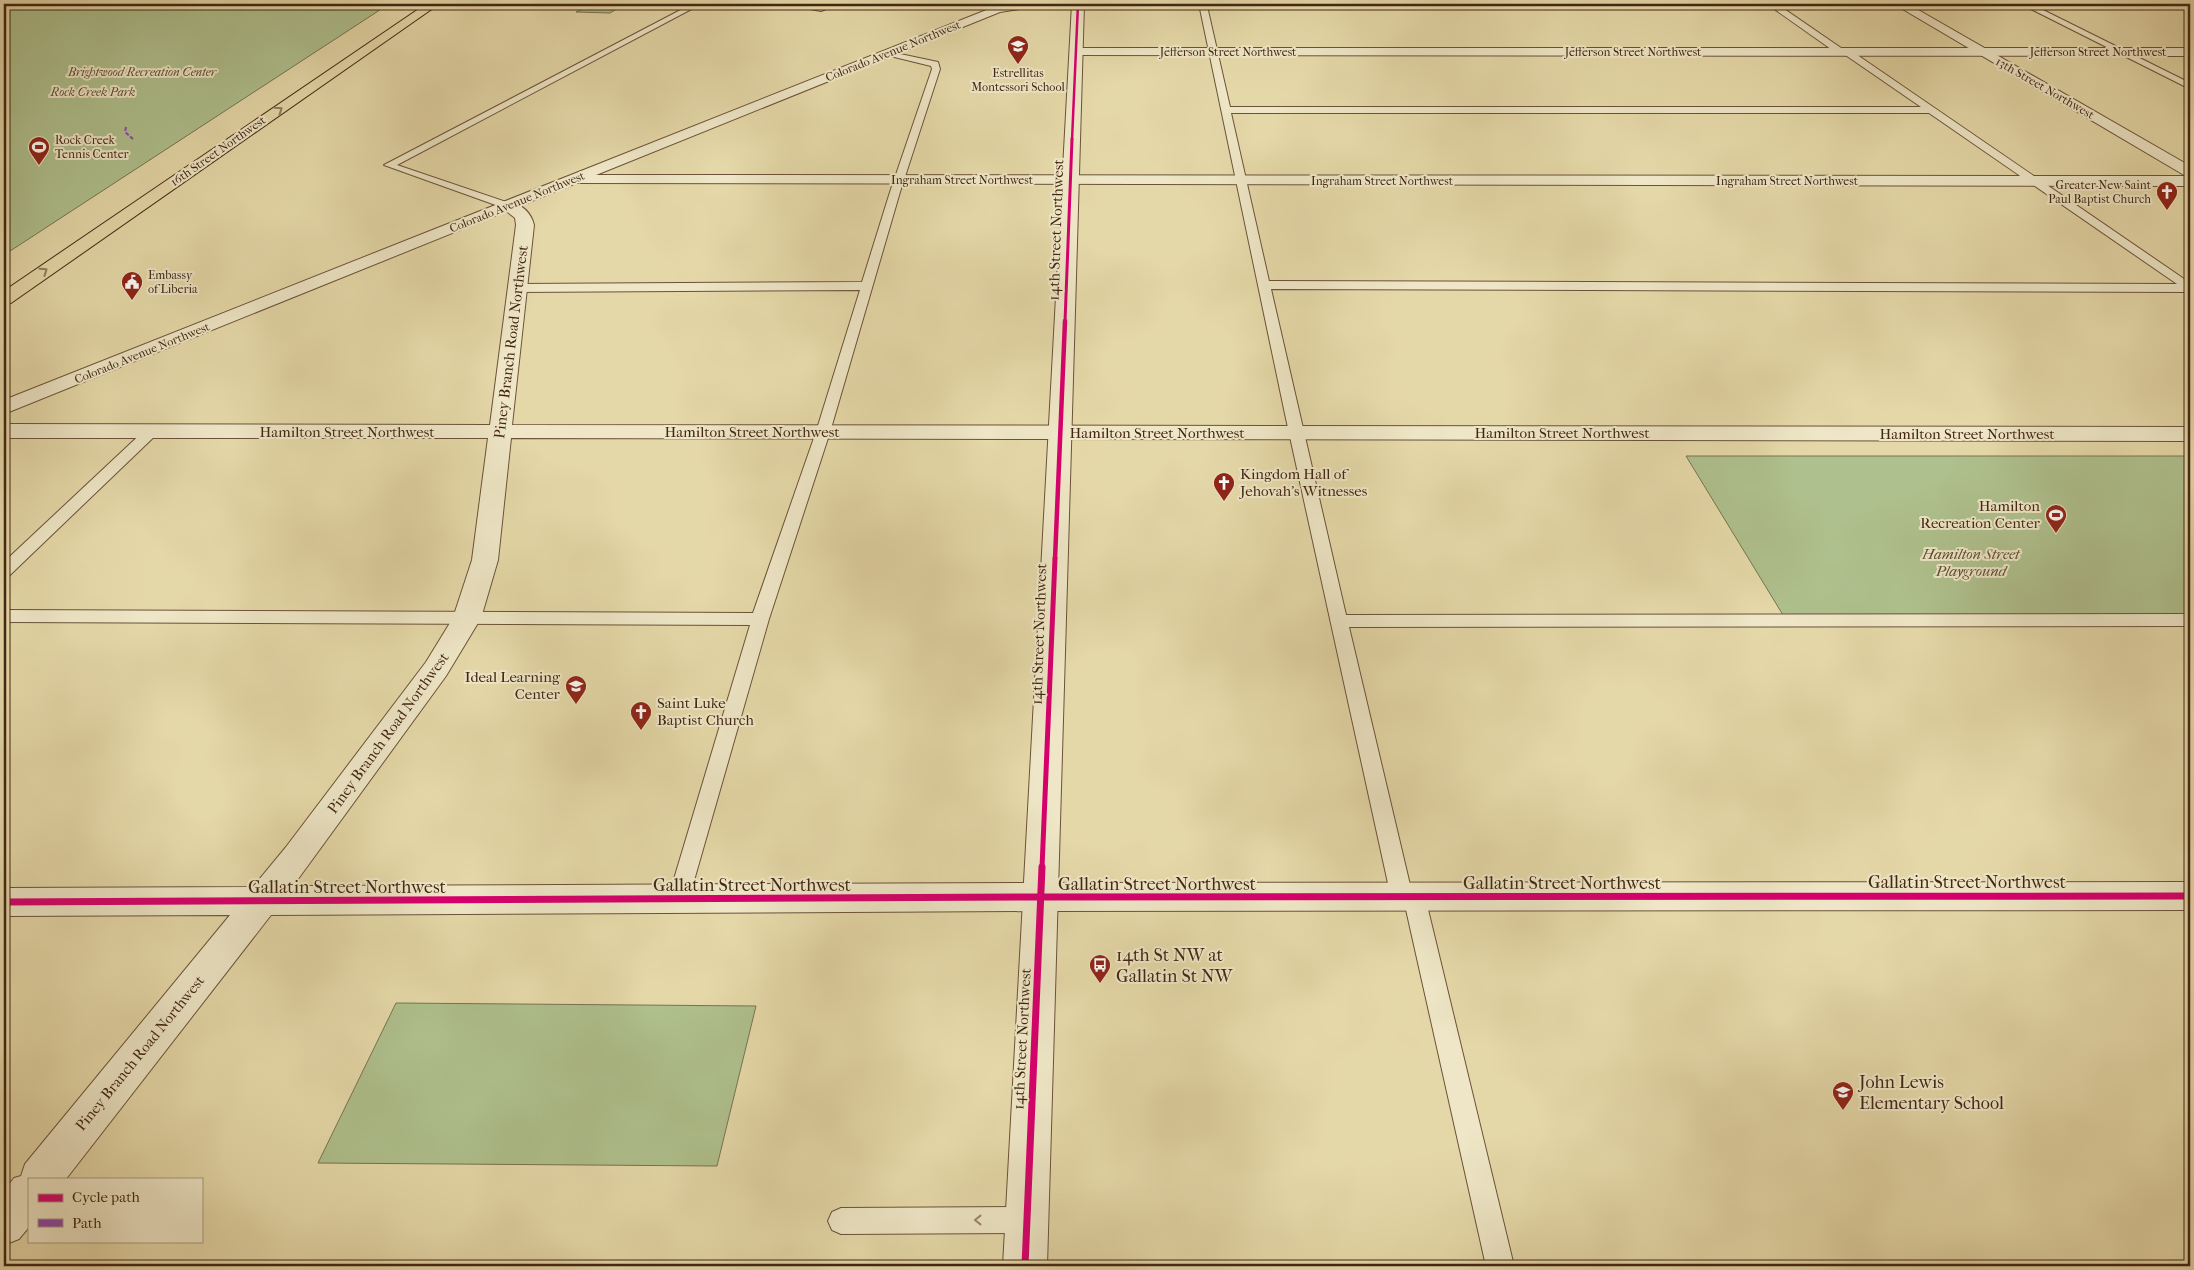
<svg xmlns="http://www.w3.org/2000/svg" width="2194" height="1270" font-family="'IM FELL French Canon',serif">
	<rect width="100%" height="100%" fill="#e5d8a8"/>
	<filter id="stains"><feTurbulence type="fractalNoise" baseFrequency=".004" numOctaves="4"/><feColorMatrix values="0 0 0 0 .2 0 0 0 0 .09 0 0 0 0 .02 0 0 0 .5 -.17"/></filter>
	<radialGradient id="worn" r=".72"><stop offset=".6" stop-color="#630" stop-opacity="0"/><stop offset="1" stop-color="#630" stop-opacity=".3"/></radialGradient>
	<path fill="#aec08d" stroke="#787350" d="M4,4H389L4,255Z
		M600,5L620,7L610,13L576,12L590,6Z
		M1686,456H2190V614L1783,615Z
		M396,1003L756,1006L717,1166L318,1163Z"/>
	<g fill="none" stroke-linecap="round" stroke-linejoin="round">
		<g stroke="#6b5238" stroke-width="2">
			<path id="service" d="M692,4H701L397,165L512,204L513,206L512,208H504L384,165Z
				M784,4L820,7L829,4H839L821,11Z
				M1199,4H1777L1844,50H1850L2190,283V292L1271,289L1346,615L2190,614V626L1349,627L1411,889L1422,891L1425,897L1514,1266H1486L1405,905L1394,903L1391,897L1285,414ZM1207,6H1770L1838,54H1844L1921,107H1230ZM1231,113H1929L2177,284L1269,281Z
				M2021,4H2190V6H2035L2190,83V89Z
				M886,51L938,62L940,69L900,192L830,432L769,619L687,905L679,908L671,905L668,899L750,625L4,622V610L753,613L816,432L860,290L517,292L511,288L517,284L862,282L890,192L932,69L931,66L886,55Z
				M152,427L159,431L157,434L10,575L4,576V562L147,428Z
				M1027,1207L1036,1211L1040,1220L1036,1229L1027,1233L841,1234L832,1230L828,1221L832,1212L841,1208Z"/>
		</g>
		<g stroke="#6b5238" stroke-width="2">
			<path id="minor" d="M1076,48H2190V56L1071,55L1070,52Z
				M574,175L2190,176V186L568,183L566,180L568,177Z
				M508,201C521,204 531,212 534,225L512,425L2190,427V441L511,438L498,560L481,618L446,676L293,886L1041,883L2190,882V910L1041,911L271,915L66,1179H29V1227L19,1239L4,1245V1191L14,1178L21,1176L25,1164L230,915L4,916V888L253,887L286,847L426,662L453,618L472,560L488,438H4V424L490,425L516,225L515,218L500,206L502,202Z"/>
		</g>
		<g stroke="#6b5238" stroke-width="2">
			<path id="tertiary" d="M1010,4H1039L1033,7L1000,12L4,414V400L994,7Z
				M1072,4H1084L1047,1266H1003Z
				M1894,4H1908L2190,166V177L2184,175Z"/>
		</g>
		<g stroke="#422613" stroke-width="2">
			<path id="primary" d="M426,4H439L11,303L4,305V291Z"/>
		</g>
		<use href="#service" fill="#eee6c6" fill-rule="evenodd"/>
		<use href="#minor" fill="#eee6c6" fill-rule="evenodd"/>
		<use href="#tertiary" fill="#eee6c6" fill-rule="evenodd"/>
		<use href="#primary" fill="#e5d8a8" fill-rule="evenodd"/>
		<path stroke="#8e44ad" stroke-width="2" stroke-dasharray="4 2" stroke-linecap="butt" d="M126,127L125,132L133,139"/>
		<g stroke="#eee6c6" stroke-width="4">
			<path id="cycleway-far4" d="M1072,140L1078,4"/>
		</g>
		<g stroke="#eee6c6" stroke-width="5">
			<path id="cycleway-far3" d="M1065,322L1072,139"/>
		</g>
		<g stroke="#eee6c6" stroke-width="7">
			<path id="cycleway-far2" d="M1055,559L1065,321"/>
		</g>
		<g stroke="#eee6c6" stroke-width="8">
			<path id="cycleway-far1" d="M1042,868L1055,558"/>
		</g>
		<g stroke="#eee6c6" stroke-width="10">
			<path id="cycleway" d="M4,902L1041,897L2190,896
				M1025,1266L1042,867"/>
		</g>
		<use href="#cycleway-far4" stroke="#d6006c" stroke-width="2.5"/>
		<use href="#cycleway-far3" stroke="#d6006c" stroke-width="3"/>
		<use href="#cycleway-far2" stroke="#d6006c" stroke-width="4.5"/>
		<use href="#cycleway-far1" stroke="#d6006c" stroke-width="5"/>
		<use href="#cycleway" stroke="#d6006c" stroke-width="7"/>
	</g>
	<defs><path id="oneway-chevron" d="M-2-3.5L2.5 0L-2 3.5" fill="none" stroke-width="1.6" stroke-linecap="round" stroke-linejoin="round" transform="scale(1.25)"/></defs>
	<g stroke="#947f5e">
		<use href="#oneway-chevron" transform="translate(279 110) rotate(-35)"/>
		<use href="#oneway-chevron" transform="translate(44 271) rotate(-35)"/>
	</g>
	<use stroke="#98866c" href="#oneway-chevron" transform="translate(978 1220) rotate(180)"/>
	<defs>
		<g id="school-pin" transform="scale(1.125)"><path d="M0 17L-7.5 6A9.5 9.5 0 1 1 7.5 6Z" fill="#8f2418" stroke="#eee6c6"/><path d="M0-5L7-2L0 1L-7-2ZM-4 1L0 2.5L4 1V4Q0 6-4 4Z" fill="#fff"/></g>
		<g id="stadium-pin" transform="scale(1.125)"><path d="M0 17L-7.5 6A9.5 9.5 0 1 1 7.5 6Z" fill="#8f2418" stroke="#eee6c6"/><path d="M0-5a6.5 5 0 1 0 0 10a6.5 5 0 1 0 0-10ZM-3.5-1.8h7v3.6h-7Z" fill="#fff"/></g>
		<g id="church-pin" transform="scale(1.125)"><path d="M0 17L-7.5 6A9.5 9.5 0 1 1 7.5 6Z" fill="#8f2418" stroke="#eee6c6"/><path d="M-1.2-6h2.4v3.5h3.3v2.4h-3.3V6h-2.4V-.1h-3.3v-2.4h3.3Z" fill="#fff"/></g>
		<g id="civic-pin" transform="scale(1.125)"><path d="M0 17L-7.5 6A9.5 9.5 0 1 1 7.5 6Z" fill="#8f2418" stroke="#eee6c6"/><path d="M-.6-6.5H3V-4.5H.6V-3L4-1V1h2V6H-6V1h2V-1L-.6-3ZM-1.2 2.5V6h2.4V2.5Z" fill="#fff"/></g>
		<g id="bus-pin" transform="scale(1.125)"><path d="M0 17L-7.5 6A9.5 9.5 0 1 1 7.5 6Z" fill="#8f2418" stroke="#eee6c6"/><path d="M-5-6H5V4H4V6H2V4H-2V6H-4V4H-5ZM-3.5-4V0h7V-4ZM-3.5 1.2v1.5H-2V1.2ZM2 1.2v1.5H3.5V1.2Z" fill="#fff"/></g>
	</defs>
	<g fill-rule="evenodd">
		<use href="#school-pin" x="1018" y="46"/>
		<use href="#stadium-pin" x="39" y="147"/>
		<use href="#church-pin" x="2167" y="192"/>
		<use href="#civic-pin" x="132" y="282"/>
		<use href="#church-pin" x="1224" y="483"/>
		<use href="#stadium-pin" x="2056" y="515"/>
		<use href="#school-pin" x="576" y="686"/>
		<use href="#church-pin" x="641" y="712"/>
		<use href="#bus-pin" x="1100" y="965"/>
		<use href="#school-pin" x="1843" y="1092"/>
	</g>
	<g text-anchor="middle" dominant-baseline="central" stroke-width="4" stroke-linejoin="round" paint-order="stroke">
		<g font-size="12" fill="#422613" stroke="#eee6c6">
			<text transform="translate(893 51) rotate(-22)">Colorado Avenue Northwest</text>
			<text x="1228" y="52">Jefferson Street Northwest</text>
			<text x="1633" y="52">Jefferson Street Northwest</text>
			<text x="2098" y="52">Jefferson Street Northwest</text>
			<text transform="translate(2045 88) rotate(30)">13th Street Northwest</text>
			<text transform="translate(218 151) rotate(-35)">16th Street Northwest</text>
			<text x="962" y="180">Ingraham Street Northwest</text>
			<text x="1382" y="181">Ingraham Street Northwest</text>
			<text x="1787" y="181">Ingraham Street Northwest</text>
			<text transform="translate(517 202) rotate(-22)">Colorado Avenue Northwest</text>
			<text transform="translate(142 353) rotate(-22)">Colorado Avenue Northwest</text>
		</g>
		<g font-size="12" font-style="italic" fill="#5d4c32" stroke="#eee6c6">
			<text x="142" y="72">Brightwood Recreation Center</text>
			<text x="93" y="92">Rock Creek Park</text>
		</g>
		<g font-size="12" fill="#422613" stroke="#eee6c6" text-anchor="start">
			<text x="1018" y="73" text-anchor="middle">Estrellitas<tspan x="1018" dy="14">Montessori School</tspan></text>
			<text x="55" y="140">Rock Creek<tspan x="55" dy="14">Tennis Center</tspan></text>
			<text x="2151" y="185" text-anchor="end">Greater New Saint<tspan x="2151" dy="14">Paul Baptist Church</tspan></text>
			<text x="148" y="275">Embassy<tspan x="148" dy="14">of Liberia</tspan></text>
		</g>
		<g font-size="15" fill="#422613" stroke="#eee6c6">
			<text transform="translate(1056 230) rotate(-88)">14th Street Northwest</text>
			<text transform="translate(511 342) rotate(-83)">Piney Branch Road Northwest</text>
			<text x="347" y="432">Hamilton Street Northwest</text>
			<text x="752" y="432">Hamilton Street Northwest</text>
			<text x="1157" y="433">Hamilton Street Northwest</text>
			<text x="1562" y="433">Hamilton Street Northwest</text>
			<text x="1967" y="434">Hamilton Street Northwest</text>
			<text transform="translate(1039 634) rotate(-88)">14th Street Northwest</text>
			<text transform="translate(388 733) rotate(-54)">Piney Branch Road Northwest</text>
			<text transform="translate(1022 1039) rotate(-87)">14th Street Northwest</text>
			<text transform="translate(140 1053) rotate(-51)">Piney Branch Road Northwest</text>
		</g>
		<g font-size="15" fill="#422613" stroke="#eee6c6" text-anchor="start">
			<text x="1240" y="474">Kingdom Hall of<tspan x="1240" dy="17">Jehovah’s Witnesses</tspan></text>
			<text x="2040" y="506" text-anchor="end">Hamilton<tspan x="2040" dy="17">Recreation Center</tspan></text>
			<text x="560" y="677" text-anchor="end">Ideal Learning<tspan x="560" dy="17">Center</tspan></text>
			<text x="657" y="703">Saint Luke<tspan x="657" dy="17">Baptist Church</tspan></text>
		</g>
		<g font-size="15" font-style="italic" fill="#5d4c32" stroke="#eee6c6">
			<text x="1971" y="554">Hamilton Street<tspan x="1971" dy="17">Playground</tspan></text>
		</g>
		<g font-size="18" fill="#422613" stroke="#eee6c6">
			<text x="1967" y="882">Gallatin Street Northwest</text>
			<text x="1562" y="883">Gallatin Street Northwest</text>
			<text x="1157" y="884">Gallatin Street Northwest</text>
			<text x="752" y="885">Gallatin Street Northwest</text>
			<text x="347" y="887">Gallatin Street Northwest</text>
		</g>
		<g font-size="18" fill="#422613" stroke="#eee6c6" text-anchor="start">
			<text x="1116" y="955">14th St NW at<tspan x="1116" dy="21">Gallatin St NW</tspan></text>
			<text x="1859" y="1082">John Lewis<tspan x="1859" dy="21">Elementary School</tspan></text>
		</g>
	</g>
	<rect width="2194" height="1270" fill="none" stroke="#e5d8a8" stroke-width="20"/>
	<rect x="5" y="5" width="2184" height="1260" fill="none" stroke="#422613" stroke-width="2.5"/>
	<rect x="10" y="10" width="2174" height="1250" fill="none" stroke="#422613"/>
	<rect x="28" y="1178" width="175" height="65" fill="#eee6c6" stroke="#a9997e"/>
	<rect x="38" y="1194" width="25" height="8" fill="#d6006c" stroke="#a9997e"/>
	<text x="72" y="1202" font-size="15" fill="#422613">Cycle path</text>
	<rect x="38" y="1219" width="25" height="8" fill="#8e44ad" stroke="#a9997e"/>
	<text x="72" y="1228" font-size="15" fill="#422613">Path</text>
	<rect width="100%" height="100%" filter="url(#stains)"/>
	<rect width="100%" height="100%" fill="url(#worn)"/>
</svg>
